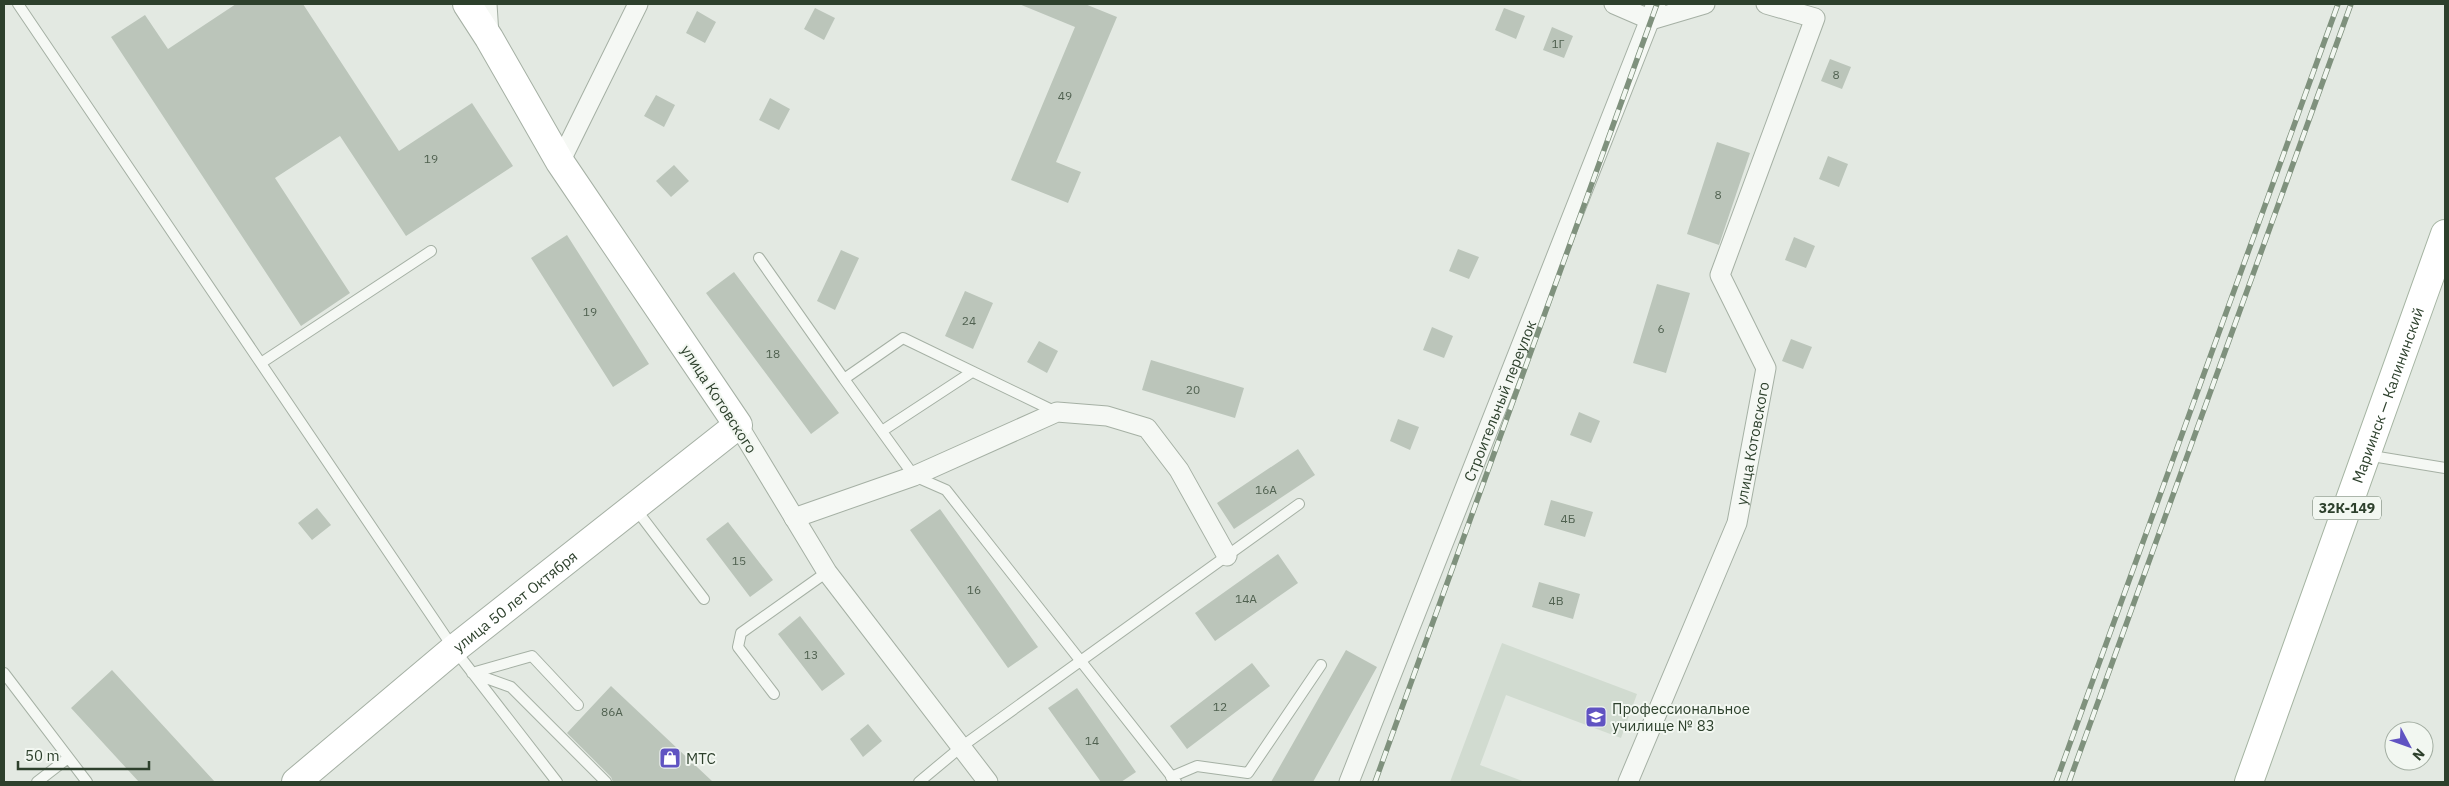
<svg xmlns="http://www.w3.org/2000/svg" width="2449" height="786" font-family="'IBM Plex Sans',sans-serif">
	<rect width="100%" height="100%" fill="#e3e9e2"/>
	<path fill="#d1dbd0" d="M1502,643L1637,694L1621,738L1506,695L1480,765L1525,782H1450Z"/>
	<path fill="#bbc5ba" d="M236,4H303L399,151L472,103L513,166L406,236L340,136L275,178L350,293L301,326L111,37L145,15L168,49Z
		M1019,4H1085L1117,17L1056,162L1081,172L1068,203L1011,180L1075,27Z
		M815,8L835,18L824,40L804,29Z
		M1504,8L1525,16L1516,39L1495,30Z
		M697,11L716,22L705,43L686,33Z
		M1552,27L1573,36L1564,58L1543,50Z
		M1830,59L1851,67L1842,89L1821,81Z
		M656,95L675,105L664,127L644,116Z
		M770,98L790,109L779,130L759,120Z
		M1717,142L1750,153L1719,245L1687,234Z
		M1828,156L1848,164L1839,187L1819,179Z
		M674,165L689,181L671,197L656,181Z
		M567,235L649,364L613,387L531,258Z
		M1794,237L1815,246L1806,268L1785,260Z
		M1458,249L1479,257L1469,279L1449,271Z
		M841,250L859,258L835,310L817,301Z
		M734,272L839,413L811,434L706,293Z
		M1657,284L1690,293L1666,373L1633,363Z
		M965,291L993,303L973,349L945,336Z
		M1432,327L1453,336L1444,358L1423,350Z
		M1791,339L1812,347L1803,369L1782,361Z
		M1039,341L1058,351L1047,373L1027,362Z
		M1151,360L1244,388L1235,418L1142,390Z
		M1579,412L1600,421L1591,443L1570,435Z
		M1398,419L1419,427L1410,450L1390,441Z
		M1298,449L1315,475L1234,529L1217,503Z
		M1551,500L1593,512L1585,537L1544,525Z
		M317,508L331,525L312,540L298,523Z
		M940,509L1038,647L1008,668L910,530Z
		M728,522L773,580L750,597L706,539Z
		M1278,554L1298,583L1215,641L1195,613Z
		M1539,582L1580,594L1573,619L1532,607Z
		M800,616L845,674L822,691L778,634Z
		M1346,650L1377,667L1313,782H1271Z
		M1252,663L1270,686L1187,749L1170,726Z
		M112,670L215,782H139L71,708Z
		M611,686L713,782H613L611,777L567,733Z
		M1077,688L1136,772L1121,782H1101L1048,708Z
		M868,724L882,741L863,757L850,739Z"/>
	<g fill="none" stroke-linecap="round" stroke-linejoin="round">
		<g stroke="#a5b0a4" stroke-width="12">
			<path id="service" d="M18,4L454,649L557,782
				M759,258L844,379L903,338L1056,412
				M261,363L431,251
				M844,379L914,476L946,490L1176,782
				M882,431L972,372
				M2366,455L2445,468
				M635,508L704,599
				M4,673L87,782
				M472,673L511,687L606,782
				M472,673L532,656L578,705
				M774,694L738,647L741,633L827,572
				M1171,777L1197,766L1248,773L1321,665
				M37,782L68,758
				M919,782L961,747L1299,504"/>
		</g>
		<g stroke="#a5b0a4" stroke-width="21">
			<g id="minor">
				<path d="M487,4L489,35"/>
				<path d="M1614,4L1651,20L1705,4"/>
				<path d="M560,162L638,4"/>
				<path d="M738,425L827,572L988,782"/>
				<path d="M794,518L914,476L1057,412L1107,416L1147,428L1179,470L1227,556"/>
				<path id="s1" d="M1349,782L1656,4"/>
				<path id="s2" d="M1628,782L1737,523L1766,368L1720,275L1815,18L1766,4"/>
			</g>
		</g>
		<g stroke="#a5b0a4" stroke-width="30">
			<g id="secondary">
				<path id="s3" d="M296,782L454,649L738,425L560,162L489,38L467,4"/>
			</g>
		</g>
		<g stroke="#a5b4a2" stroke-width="30">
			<g id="primary">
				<path id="s4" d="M2249,782L2445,234"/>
			</g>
		</g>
		<use href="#service" stroke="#f5f8f4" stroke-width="10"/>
		<use href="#minor" stroke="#f5f8f4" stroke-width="19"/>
		<use href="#secondary" stroke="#fff" stroke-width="28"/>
		<use href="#primary" stroke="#fff" stroke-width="28"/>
		<g stroke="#7f917d" stroke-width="5.5">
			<path id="rail" d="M1375,782L1657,4
				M2056,782L2338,4
				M2069,782L2351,4"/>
		</g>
		<use href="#rail" stroke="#f2f7f1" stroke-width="4" stroke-dasharray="11" stroke-linecap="butt"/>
	</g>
	<defs>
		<g id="school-square" transform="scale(1.125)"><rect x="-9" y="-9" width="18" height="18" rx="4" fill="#6053c2" stroke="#f2f7f1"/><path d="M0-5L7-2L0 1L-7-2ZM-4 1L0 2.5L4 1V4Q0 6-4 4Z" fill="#fff"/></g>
		<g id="shop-square" transform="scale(1.125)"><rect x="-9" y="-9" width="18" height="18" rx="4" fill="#6053c2" stroke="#f2f7f1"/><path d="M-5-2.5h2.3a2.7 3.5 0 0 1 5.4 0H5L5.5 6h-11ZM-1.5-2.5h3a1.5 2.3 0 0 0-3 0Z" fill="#fff"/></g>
	</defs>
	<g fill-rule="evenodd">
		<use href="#school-square" x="1596" y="717"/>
		<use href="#shop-square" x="670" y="758"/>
	</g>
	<g text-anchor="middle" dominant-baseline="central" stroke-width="4" stroke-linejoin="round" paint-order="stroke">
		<g font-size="12" fill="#506150">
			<text x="1558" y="43">1Г</text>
			<text x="1836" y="74">8</text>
			<text x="1065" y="95">49</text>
			<text x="431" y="158">19</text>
			<text x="1718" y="194">8</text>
			<text x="590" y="311">19</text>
			<text x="969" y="320">24</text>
			<text x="1661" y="328">6</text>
			<text x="773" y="353">18</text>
			<text x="1193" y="389">20</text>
			<text x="1266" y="489">16А</text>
			<text x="1568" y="518">4Б</text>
			<text x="739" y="560">15</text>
			<text x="974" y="589">16</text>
			<text x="1246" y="598">14А</text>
			<text x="1556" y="600">4В</text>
			<text x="811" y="654">13</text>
			<text x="1220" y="706">12</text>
			<text x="612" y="711">86А</text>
			<text x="1092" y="740">14</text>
		</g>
		<rect fill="#f2f7f1" stroke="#687767" stroke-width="1" x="2313" y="496.5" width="68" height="23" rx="4"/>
		<g font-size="14" font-weight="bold" fill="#2d402c">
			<text x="2347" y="508">32К-149</text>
		</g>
		<g font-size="15" fill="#2d402c" stroke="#f2f7f1">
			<text stroke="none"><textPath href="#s4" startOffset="411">Мариинск — Калининский</textPath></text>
			<text transform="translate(719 399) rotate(57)">улица Котовского</text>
			<text stroke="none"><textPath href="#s1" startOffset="410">Строительный переулок</textPath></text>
			<text stroke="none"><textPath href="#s2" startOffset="362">улица Котовского</textPath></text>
			<text stroke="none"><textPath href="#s3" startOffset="284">улица 50 лет Октября</textPath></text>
		</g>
		<g font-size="15" fill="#2d402c" stroke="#f2f7f1" text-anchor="start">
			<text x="1612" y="708">Профессиональное<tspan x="1612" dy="17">училище № 83</tspan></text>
			<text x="686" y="758">МТС</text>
		</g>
	</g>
	<rect width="2449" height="786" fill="none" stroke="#2d402c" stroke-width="10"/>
	<g transform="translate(2409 746) rotate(131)"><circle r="24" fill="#f2f7f1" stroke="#a3aea2"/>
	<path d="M0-4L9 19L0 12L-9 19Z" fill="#6053c2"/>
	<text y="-8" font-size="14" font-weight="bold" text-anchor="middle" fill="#2d402c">N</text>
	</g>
	<path d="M18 761v8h131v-8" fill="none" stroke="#2d402c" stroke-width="2.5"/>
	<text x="25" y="761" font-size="15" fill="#2d402c" stroke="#f2f7f1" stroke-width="4" paint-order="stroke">50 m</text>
</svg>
